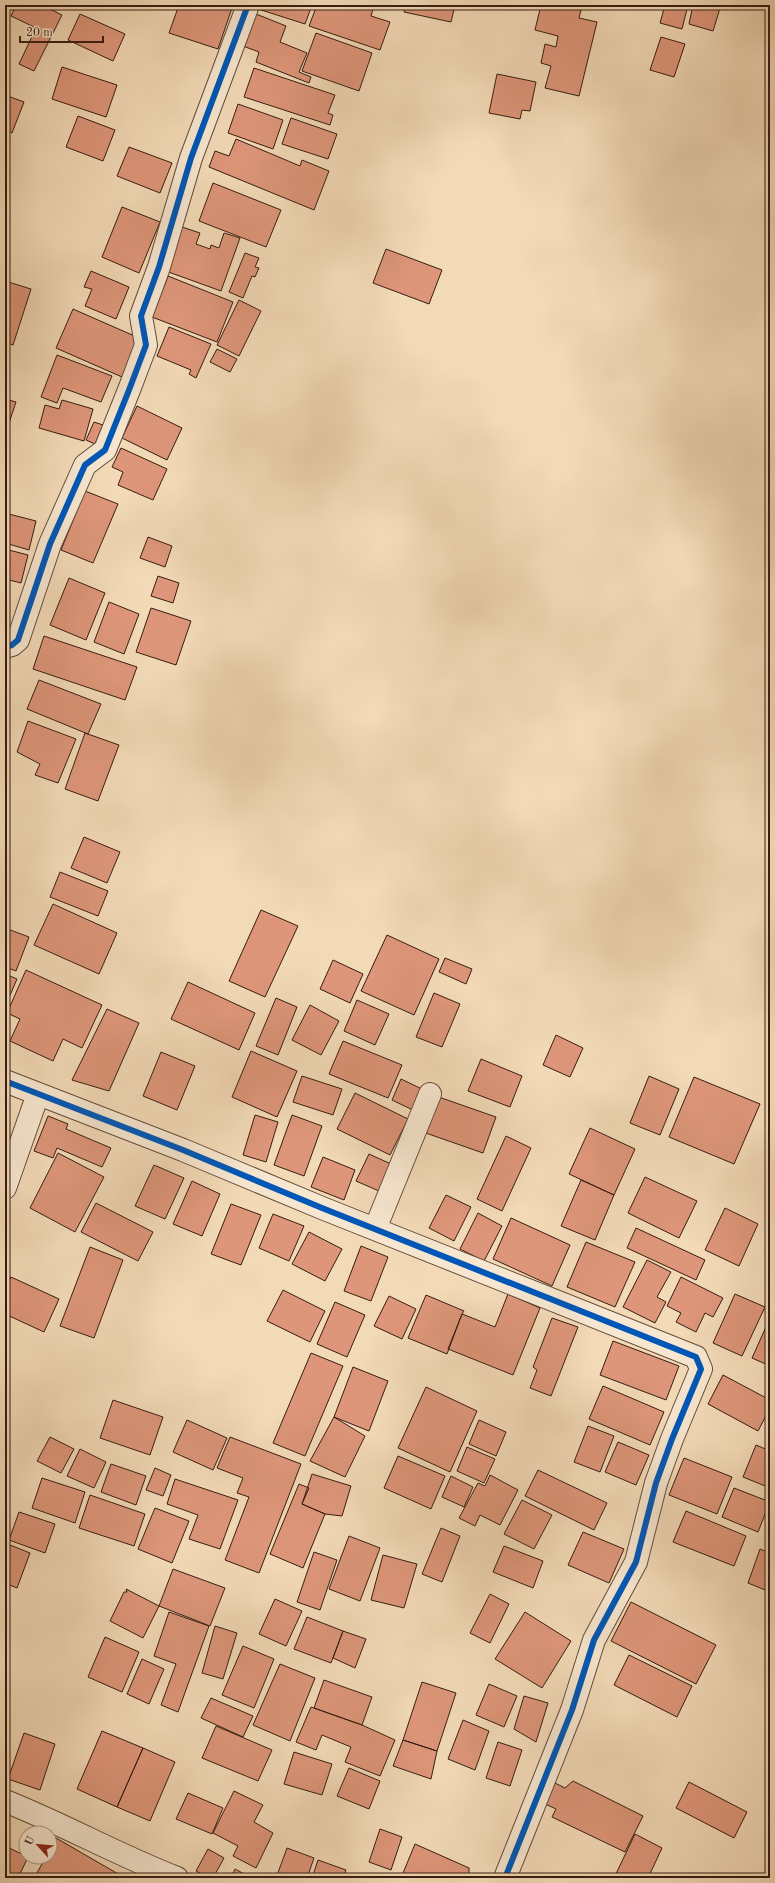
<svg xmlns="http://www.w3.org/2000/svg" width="775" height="1883" font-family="'Old Standard TT',serif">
	<rect width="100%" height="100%" fill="#f3dab7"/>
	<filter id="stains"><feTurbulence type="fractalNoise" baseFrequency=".005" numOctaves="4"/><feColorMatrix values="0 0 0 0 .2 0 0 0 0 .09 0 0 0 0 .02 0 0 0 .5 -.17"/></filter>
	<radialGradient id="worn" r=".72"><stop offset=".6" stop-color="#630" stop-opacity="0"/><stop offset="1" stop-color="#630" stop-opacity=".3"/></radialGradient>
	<path fill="#de967a" stroke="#371c11" d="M16,5H42L62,15L34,71L19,64L36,28L11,16Z
		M179,5H233L218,49L169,33Z
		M256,5H312L305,24L255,8Z
		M317,5H360L373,9L371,16L390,22L380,50L309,26Z
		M406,5H455L451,22L404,12Z
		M541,5H560L581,10L579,18L597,22L579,96L545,88L551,66L541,63L545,44L556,47L558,36L535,30Z
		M665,5H673L687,9L682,29L660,23Z
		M693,5H721L713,31L689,24Z
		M80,14L125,34L113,61L68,40Z
		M256,14L286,26L280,42L307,53L299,72L311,77L309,83L256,62L259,52L243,46Z
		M316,33L372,53L359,91L302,71Z
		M661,37L685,44L674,77L650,70Z
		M62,67L117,85L106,117L52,99Z
		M254,68L335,95L328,113L333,115L330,125L244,97Z
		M497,74L536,82L530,111L522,110L520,119L489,113Z
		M5,95L24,102L12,133L5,130Z
		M238,104L283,120L273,149L228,133Z
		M78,116L115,130L103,161L66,147Z
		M291,118L337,134L328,159L282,144Z
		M5,137L10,140L5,152Z
		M236,139L300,166L302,160L329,171L314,210L209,167L215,151L229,156Z
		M129,147L172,163L160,193L117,176Z
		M213,183L281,210L266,247L199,221Z
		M122,207L160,222L139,273L102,257Z
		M179,226L200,233L196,244L210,249L211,245L219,248L224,233L240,238L221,291L163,270Z
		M386,249L442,270L429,304L373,283Z
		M245,253L259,258L255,267L259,268L255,277L252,276L243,298L229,292Z
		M91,271L129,287L116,319L85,306L92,289L84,287Z
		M168,276L233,302L217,342L152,317Z
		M5,281L31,289L13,345L5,342Z
		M239,300L261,311L239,356L217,345Z
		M73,309L139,338L122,377L56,348Z
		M169,327L211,344L196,378L189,374L191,370L157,356Z
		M217,349L237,359L230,372L210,362Z
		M57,355L112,376L101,402L63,388L57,403L41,397Z
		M5,399L16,402L5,435Z
		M62,400L93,409L84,441L39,428L45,405L59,409Z
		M137,406L182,428L167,460L122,438Z
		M94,422L103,425L95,444L86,440Z
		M121,448L167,469L153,500L118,485L123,472L112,467Z
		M85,491L118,504L93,563L61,550Z
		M5,513L36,521L29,550L5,543Z
		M148,537L172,546L165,567L140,558Z
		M5,549L28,555L21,583L5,579Z
		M158,576L179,583L173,603L151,596Z
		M69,578L105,593L86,640L50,625Z
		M109,602L139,614L124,654L94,642Z
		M151,608L191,621L176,665L136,652Z
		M44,636L137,667L125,700L33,669Z
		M39,680L101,704L88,734L27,709Z
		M28,721L76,739L58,783L35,775L40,764L17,752Z
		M85,733L119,745L98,801L65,789Z
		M84,837L120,852L107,883L71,868Z
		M60,872L108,891L98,916L50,897Z
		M53,904L117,933L99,974L34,945Z
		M261,910L298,926L265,997L229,981Z
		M5,928L29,937L16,971L5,967Z
		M387,935L439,959L414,1015L361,991Z
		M445,958L472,969L466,984L439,972Z
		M333,960L363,974L350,1003L320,989Z
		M26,970L102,1005L82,1048L63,1039L53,1061L10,1041L20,1019L7,1013Z
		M5,974L17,979L5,1007Z
		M188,982L255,1013L239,1050L171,1019Z
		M434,993L460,1004L442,1047L416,1037Z
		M276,998L297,1007L278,1055L256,1046Z
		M357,1000L389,1014L375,1045L344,1031Z
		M310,1005L339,1021L321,1055L292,1040Z
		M107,1009L139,1023L109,1091L72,1080Z
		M556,1035L583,1048L570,1077L543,1065Z
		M343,1041L402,1065L388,1098L329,1074Z
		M251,1051L297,1071L277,1117L232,1097Z
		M161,1052L195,1066L177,1110L143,1096Z
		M481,1059L522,1076L510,1107L468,1091Z
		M302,1076L342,1089L333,1115L293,1102Z
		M649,1076L679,1089L660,1135L630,1123Z
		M694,1077L760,1104L734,1164L669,1137Z
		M401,1079L424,1090L415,1111L392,1100Z
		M355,1093L408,1119L390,1155L337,1129Z
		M433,1095L496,1117L483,1153L420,1131Z
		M255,1115L278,1122L266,1162L243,1155Z
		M292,1115L322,1126L304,1176L274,1165Z
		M48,1116L68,1124L66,1129L111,1148L102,1167L57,1148L53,1158L34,1151Z
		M590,1128L635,1149L614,1195L569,1174Z
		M506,1136L531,1148L502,1211L477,1199Z
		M58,1153L104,1177L75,1232L30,1208Z
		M369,1154L391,1164L379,1191L356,1181Z
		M323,1157L355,1170L344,1200L311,1187Z
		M154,1165L184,1178L165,1219L135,1206Z
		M645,1177L697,1201L679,1238L628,1213Z
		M581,1180L614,1195L595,1240L561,1226Z
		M192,1181L220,1194L202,1236L173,1224Z
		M446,1195L471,1207L454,1241L429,1228Z
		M96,1203L153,1232L138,1261L81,1232Z
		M231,1204L261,1215L241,1265L211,1254Z
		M725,1208L758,1224L739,1266L705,1250Z
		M478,1213L502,1226L484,1261L460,1249Z
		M273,1214L304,1226L289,1261L259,1248Z
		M511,1218L570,1245L552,1286L493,1259Z
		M636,1228L705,1260L696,1280L627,1248Z
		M309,1232L342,1249L325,1281L292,1264Z
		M586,1242L635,1262L615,1307L567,1287Z
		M361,1246L388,1257L371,1301L344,1291Z
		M90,1247L123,1260L94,1338L60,1326Z
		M647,1260L671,1272L657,1297L666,1302L655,1323L623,1307Z
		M11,1277L59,1299L44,1332L5,1314V1289Z
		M681,1277L723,1298L713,1317L705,1313L696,1332L676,1322L681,1313L667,1306Z
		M283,1290L325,1311L310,1342L267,1321Z
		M508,1294L540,1308L513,1375L448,1349L462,1314L495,1327Z
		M735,1294L765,1307L742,1356L713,1343Z
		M426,1295L464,1311L462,1314L447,1354L408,1338Z
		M389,1296L416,1309L402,1339L374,1326Z
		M335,1302L365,1315L347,1357L317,1344Z
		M552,1318L578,1327L551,1396L530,1388L537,1370L533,1367Z
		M770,1318V1366L752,1358Z
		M613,1341L679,1366L666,1400L600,1375Z
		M311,1353L343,1366L305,1456L273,1443Z
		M353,1367L388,1381L369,1431L334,1417Z
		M723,1375L770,1400V1408L758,1431L708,1404Z
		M603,1386L664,1412L650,1445L589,1419Z
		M426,1387L477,1411L450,1472L398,1448Z
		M113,1400L163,1417L150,1455L100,1438Z
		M334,1417L365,1436L345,1477L310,1461Z
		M187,1420L227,1438L213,1470L173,1452Z
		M479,1420L506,1432L496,1456L469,1444Z
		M588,1426L614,1436L600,1472L574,1462Z
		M50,1437L74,1449L61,1473L37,1461Z
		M230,1437L301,1464L259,1573L225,1560L249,1497L237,1493L243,1478L217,1468Z
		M618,1442L649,1455L636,1485L605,1472Z
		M756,1445L770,1451V1488L743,1477Z
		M467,1447L495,1459L484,1483L457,1471Z
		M80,1449L106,1462L94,1488L67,1476Z
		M398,1456L445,1476L431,1509L384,1488Z
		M684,1458L732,1477L717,1514L669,1495Z
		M111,1464L146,1476L136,1505L101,1492Z
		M155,1468L171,1475L163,1496L146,1490Z
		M538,1470L607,1503L594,1530L525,1496Z
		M312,1474L351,1486L342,1516L325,1514L302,1504Z
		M490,1475L518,1490L500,1525L480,1515L475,1526L459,1518L478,1483L485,1486Z
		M451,1476L473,1487L464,1507L442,1497Z
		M42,1478L85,1492L75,1523L32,1508Z
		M175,1479L238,1500L220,1549L189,1539L198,1515L167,1504Z
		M299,1484L309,1488L302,1504L325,1514L303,1568L270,1554Z
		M734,1488L770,1502L758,1532L722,1517Z
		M90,1495L145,1514L134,1546L79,1528Z
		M522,1500L552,1515L534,1549L504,1534Z
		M155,1508L189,1521L172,1563L138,1549Z
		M686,1511L746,1536L734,1566L673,1542Z
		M19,1512L55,1524L45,1553L9,1540Z
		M441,1528L460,1536L442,1582L422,1574Z
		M583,1532L624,1549L609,1583L568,1565Z
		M349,1536L380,1548L360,1601L329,1589Z
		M5,1543L30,1553L17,1588L5,1583Z
		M504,1546L543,1561L533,1588L493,1572Z
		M760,1549L770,1553V1592L748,1583Z
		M314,1552L337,1560L320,1610L297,1602Z
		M383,1555L417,1564L404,1608L371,1600Z
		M173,1569L225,1588L210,1626L159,1606Z
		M126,1589L159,1606L143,1638L110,1621L124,1592H127Z
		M490,1594L509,1604L490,1643L470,1633Z
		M275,1599L302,1611L286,1646L259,1634Z
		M631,1602L716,1645L696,1684L611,1641Z
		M169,1612L209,1626L178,1712L161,1705L176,1664L154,1656Z
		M525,1612L571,1641L542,1688L495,1659Z
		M307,1617L343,1631L331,1663L294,1649Z
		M215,1626L237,1633L223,1679L202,1673Z
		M343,1631L366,1639L355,1668L333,1658Z
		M105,1637L139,1652L122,1692L88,1677Z
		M243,1646L274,1659L254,1708L222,1695Z
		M629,1655L692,1686L677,1717L614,1685Z
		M142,1659L164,1669L149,1704L127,1694Z
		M280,1664L315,1678L290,1741L253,1725Z
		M324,1680L372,1697L362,1725L314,1708Z
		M422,1682L456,1693L437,1751L403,1740Z
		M489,1684L517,1696L504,1727L476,1715Z
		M524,1696L548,1703L536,1742L514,1729Z
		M211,1698L253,1716L243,1737L201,1718Z
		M311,1707L362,1725L395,1740L380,1776L345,1762L351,1747L322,1735L316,1750L296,1742Z
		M463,1720L489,1731L475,1770L448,1759Z
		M216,1726L272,1750L258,1781L202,1758Z
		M102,1731L143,1748L117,1807L77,1789Z
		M24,1733L55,1744L40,1790L8,1779Z
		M403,1740L437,1751L431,1779L393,1766Z
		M498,1742L522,1750L510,1786L486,1778Z
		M143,1748L175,1762L150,1821L117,1807Z
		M294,1752L332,1764L322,1795L284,1784Z
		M349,1768L380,1781L369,1809L337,1796Z
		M573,1781L643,1816L625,1852L552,1817L556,1809L543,1803L553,1782L565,1788Z
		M689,1782L747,1812L734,1838L676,1808Z
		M234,1791L263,1805L254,1822L273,1833L256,1868L233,1856L238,1846L213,1833Z
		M188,1793L223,1808L212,1834L176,1819Z
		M380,1829L402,1837L391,1870L369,1862Z
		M635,1834L662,1848L648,1878H614Z
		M56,1838L120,1875L118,1878H34L46,1857H50V1850Z
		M415,1844L469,1868V1878H401Z
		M5,1846L28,1857L18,1878H5Z
		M287,1848L314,1858L307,1878H276Z
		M208,1849L224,1858L213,1878H209L196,1871Z
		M318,1860L346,1870L343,1878H312Z
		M235,1869L252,1878H231Z"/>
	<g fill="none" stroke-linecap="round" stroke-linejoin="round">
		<g stroke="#664c3a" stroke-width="24">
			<path id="minor" d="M5,647L12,645L18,640L50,544L85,465L105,450L129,390L146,345L141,316L159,267L191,158L248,5
				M5,1081L183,1150L322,1208L696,1357L701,1369L672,1439L656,1483L636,1562L594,1640L572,1710L505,1878
				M5,1188L38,1094
				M375,1229L430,1094
				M5,1801C63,1824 118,1855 177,1878"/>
		</g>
		<use href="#minor" stroke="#f7e7d0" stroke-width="22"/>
		<g stroke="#f7e7d0" stroke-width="8">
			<path id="cycleway" d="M5,647L12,645L18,640L50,544L85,465L105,450L129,390L146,345L141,316L159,267L191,158L248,5
				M5,1081L183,1150L322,1208L696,1357L701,1369L672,1439L656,1483L636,1562L594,1640L572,1710L505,1878"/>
		</g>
		<use href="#cycleway" stroke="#0057b8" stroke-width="6"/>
	</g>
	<rect width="775" height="1883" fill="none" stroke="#f3dab7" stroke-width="20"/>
	<rect x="6" y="6" width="763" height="1871" fill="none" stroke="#371c11" stroke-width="2"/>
	<rect x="10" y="10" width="755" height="1863" fill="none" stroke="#371c11"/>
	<g transform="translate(38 1845) rotate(297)"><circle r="19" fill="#f7e7d0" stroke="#aa9684"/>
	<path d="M0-3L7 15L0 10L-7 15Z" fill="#8f2418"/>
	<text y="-6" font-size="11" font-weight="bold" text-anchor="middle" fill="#371c11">U</text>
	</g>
	<path d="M20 36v6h83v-6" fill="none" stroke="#371c11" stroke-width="2"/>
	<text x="26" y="36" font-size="12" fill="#371c11" stroke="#f7e7d0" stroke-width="3" paint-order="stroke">20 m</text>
	<rect width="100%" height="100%" filter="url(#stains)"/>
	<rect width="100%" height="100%" fill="url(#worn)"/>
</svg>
